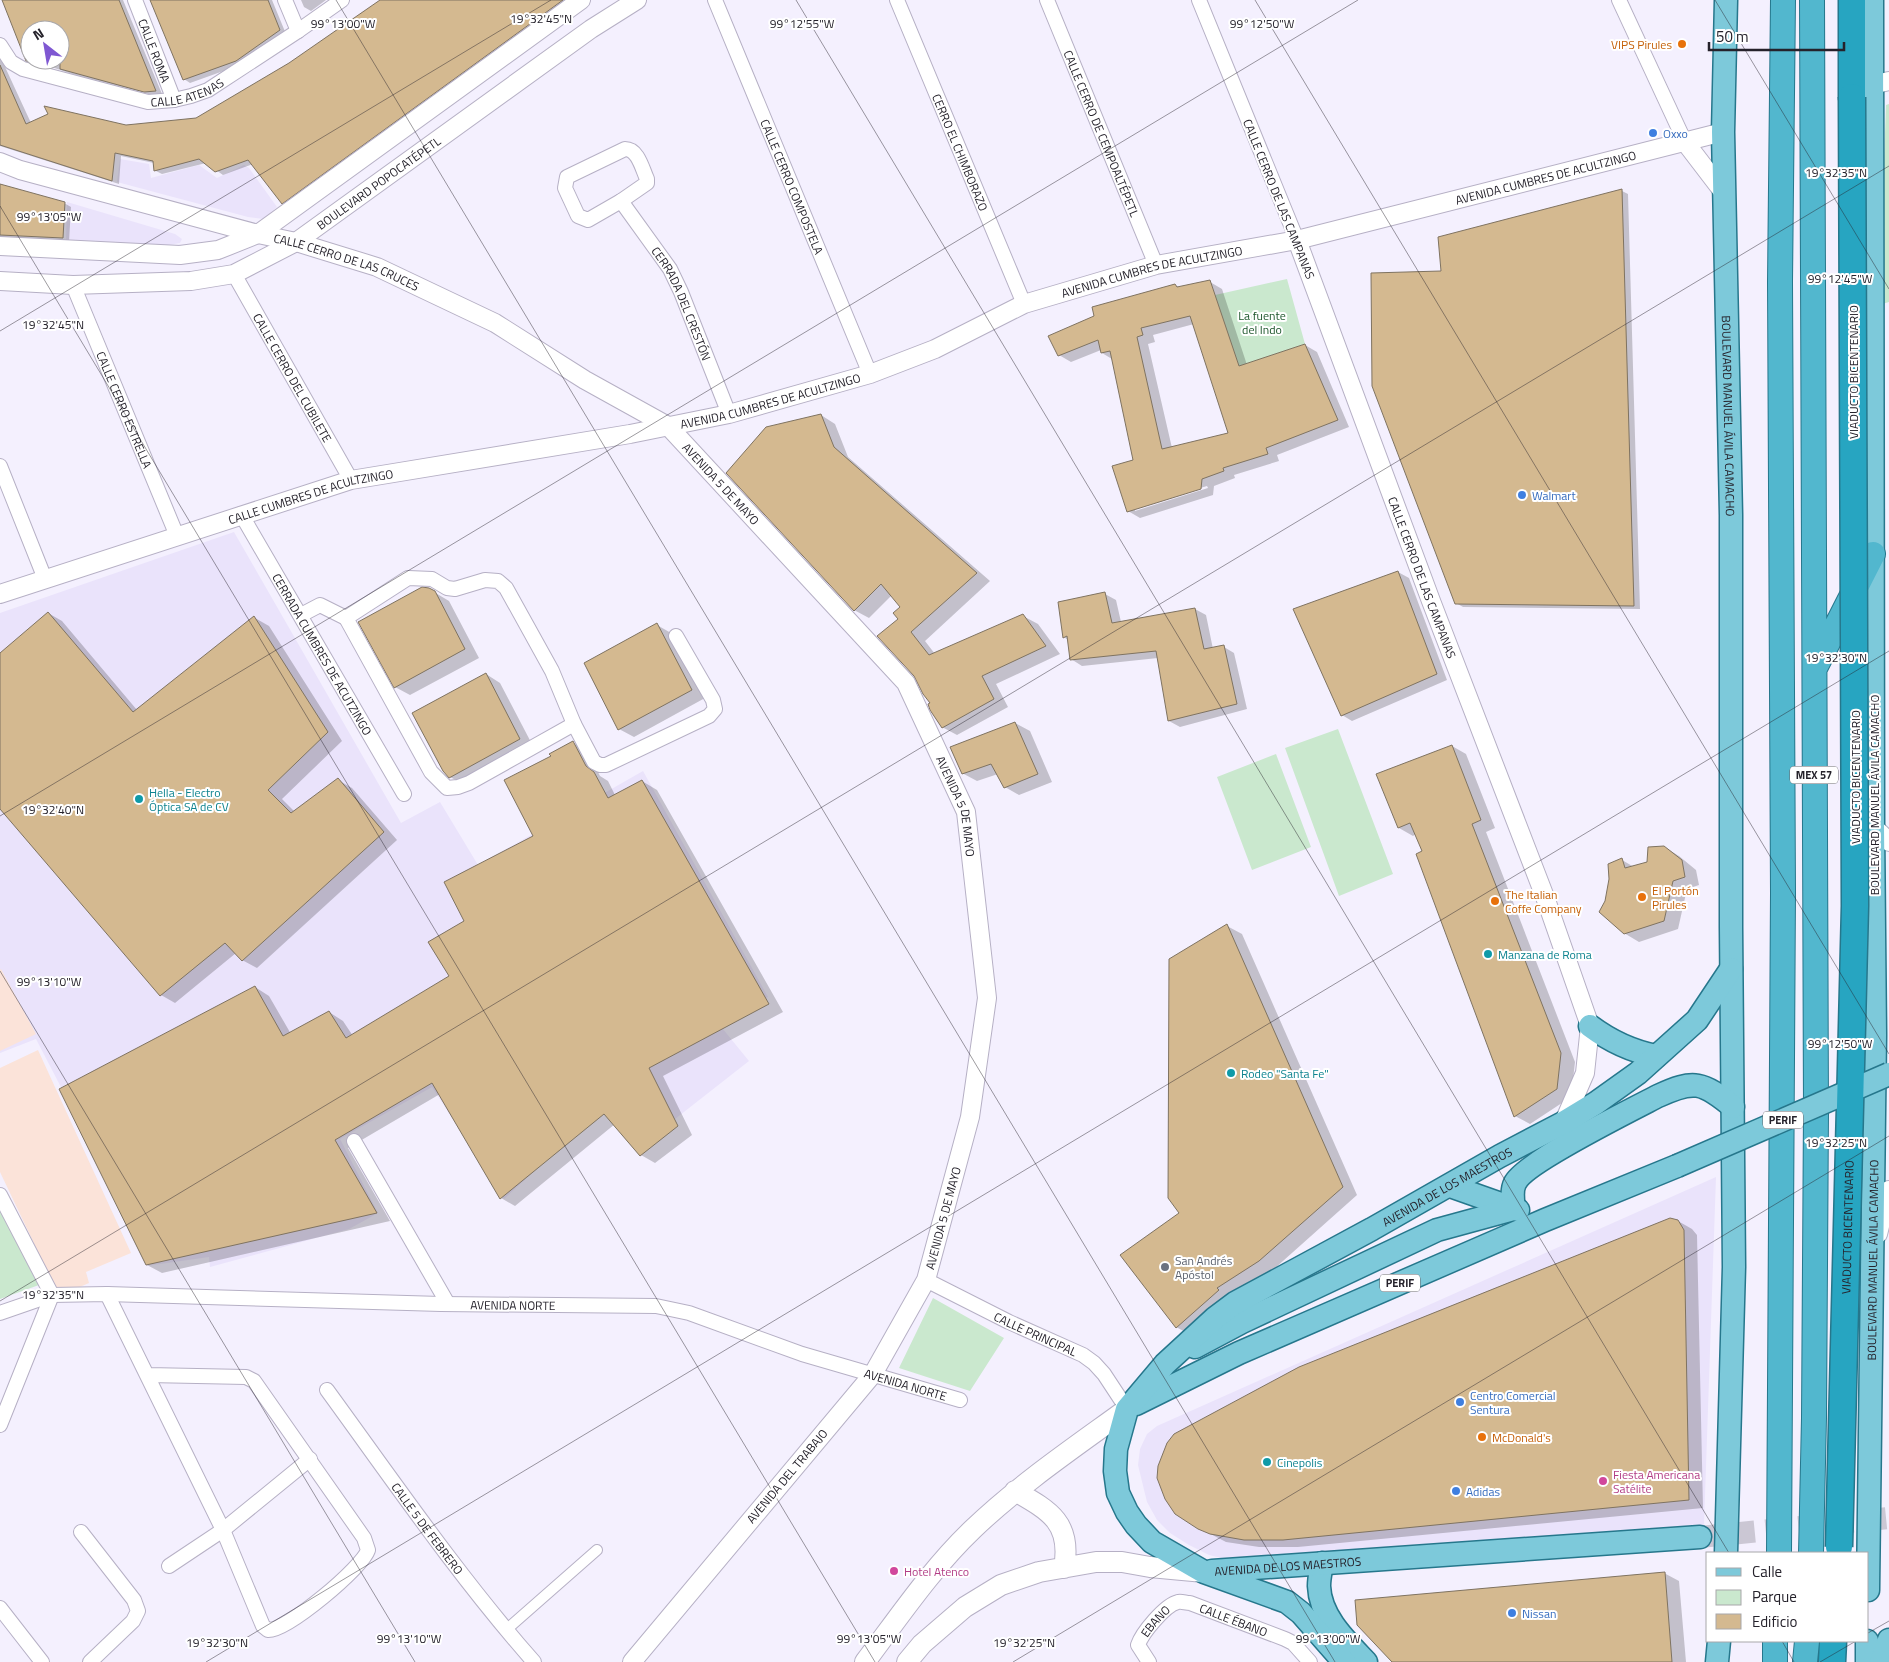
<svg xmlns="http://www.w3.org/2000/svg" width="1889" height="1662" font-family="'Titillium Web',sans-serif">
	<rect width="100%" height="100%" fill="#f4f0fe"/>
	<path fill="#eae3fb" d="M120,159L149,164L151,178L199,165L217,178L244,165L249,168L277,207L263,219L248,217L117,182Z
		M67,202L175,234L182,239L180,243L163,246L66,242Z
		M234,532L401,823L440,802L478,865L643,771L768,997L718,1023L749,1061L638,1148L604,1107L504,1199L432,1087L340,1139L378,1213L349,1229L210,1267L209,1257L146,1266L64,1093L36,1039L0,1053V613Z
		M1716,1177L1704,1525L1253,1561L1229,1560L1209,1555L1189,1545L1170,1533L1157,1520L1147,1502L1138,1465L1140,1449L1147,1434L1157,1426Z"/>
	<path fill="#fbe3d9" d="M1,969L36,1034L0,1051V970Z
		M38,1050L131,1253L86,1272L89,1283L59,1296L0,1172V1068Z"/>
	<path fill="#cae8ce" d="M1889,104V302L1879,305L1886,105Z
		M1287,279L1305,344L1239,368L1215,295Z
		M1338,729L1393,874L1339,896L1285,748Z
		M1276,754L1311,847L1252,870L1217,777Z
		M0,1210L39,1285L0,1299Z
		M933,1298L1004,1338L970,1391L899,1368Z"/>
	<path fill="#0003" fill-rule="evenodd" d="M3,0H123L162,94L152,95L72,74L31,60H60V30H30V59Z
		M152,0H272L286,34L243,64L190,83L184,79Z
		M301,0H326L311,11L304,7Z
		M382,0H575L290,206L283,203L253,164L223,175L206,163L162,174L156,171L154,163L121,156L119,184L0,146V56L31,123L126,126L196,119L290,64Z
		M0,185L64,203L71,207L69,242L0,240Z
		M1622,191L1628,194L1640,609L1463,607L1456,603L1442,272Z
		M1210,282L1222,289L1247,365L1305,345L1317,352L1349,427L1277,455L1279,461L1234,475L1235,478L1214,486L1213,495L1140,518L1128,511L1134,461L1112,359L1102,353L1101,350L1071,362L1059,355L1175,285L1180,288ZM1194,324L1229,434L1172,448L1148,344L1155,342L1153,335ZM1207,486L1208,488L1135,511V508Z
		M821,415L835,424L848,457L990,581L925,641L935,654L1023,616L1038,624L1060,654L996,684L1008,707L957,735L942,727L932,704L900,619L902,607L892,595L869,618L854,610Z
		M1398,572L1409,578L1447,680L1352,721L1342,715Z
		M429,589L449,601L479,658L410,695L395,687Z
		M1105,594L1116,600L1121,622L1195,609L1206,615L1213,649L1224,647L1234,653L1247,709L1180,727L1169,721L1158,658L1082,666L1071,659L1068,640L1064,637Z
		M48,613L62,621L137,710L255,618L269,626L342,741L282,799L295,812L338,780L352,788L397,840L257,968L242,960L236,953L175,1003L161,995L0,807V655Z
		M657,625L671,633L705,698L634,737L619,729Z
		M486,674L500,683L534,748L465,785L450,777Z
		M1015,723L1030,731L1052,782L1019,795L1005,787L998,774L977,781L962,773Z
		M573,743L587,751L600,776L608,781L615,795L642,781L657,790L783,1012L663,1076L692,1135L655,1163L641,1155L615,1124L515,1206L501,1198L440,1094L348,1148L390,1221L162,1273L147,1265L255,987L269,996L291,1034L329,1012L343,1021L353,1036L450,976L465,921L535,837L552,757Z
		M1452,746L1466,754L1495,828L1486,832L1575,1062L1571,1097L1530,1124L1515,1116L1416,834L1413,836L1399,828L1378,774Z
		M1664,847L1679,856L1696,870L1699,885L1687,889L1678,929L1639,942L1624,933L1606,901L1622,860L1634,867L1648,863Z
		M1227,926L1242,934L1357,1195L1274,1269L1231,1297L1191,1335L1176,1327L1180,1213Z
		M1678,1221L1692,1229L1697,1235L1703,1508L1298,1547H1259L1226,1542L1199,1528Z
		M1664,1573L1679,1581L1686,1662H1394Z"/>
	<path fill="#d4b990" stroke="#7f7361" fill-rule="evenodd" d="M2,0H119L156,91L144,92L60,69V30H30V62L26,61Z
		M150,0H268L280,30L236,61L183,80Z
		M380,0H563L282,204L248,160L215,172L199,159L154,171L153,161L115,153L112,181L0,145V65L26,124L48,114L44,106L126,125L196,118L289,63Z
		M0,184L65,202L63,238L0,235Z
		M1622,189L1634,606L1455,604L1372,386L1371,273L1441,271L1438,237Z
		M1210,280L1239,366L1305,344L1338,420L1266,448L1268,454L1223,468L1224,471L1202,479L1201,489L1127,512L1112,466L1133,460L1110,351L1101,353L1098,340L1058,356L1048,336L1094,316L1092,307L1175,284L1177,287ZM1190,316L1228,433L1162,449L1137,337L1143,335L1141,328Z
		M821,414L834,447L977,573L911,632L929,655L1023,614L1046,646L982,676L994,699L942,728L930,710L928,704L930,703L923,694L914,676L877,636L898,619L893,613L900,607L881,584L854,611L726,473L766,427Z
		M1398,571L1437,674L1341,716L1293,609Z
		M422,587L429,588L435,591L465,649L394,688L358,622Z
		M1105,592L1112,623L1195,608L1204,649L1224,645L1237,704L1168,721L1156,651L1070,660L1067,636L1063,638L1058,602Z
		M48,612L133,712L254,616L328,732L268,790L291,813L338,778L384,832L242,961L225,943L160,996L0,809V653Z
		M657,623L692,690L618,730L584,663Z
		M486,673L520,739L449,778L443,771L412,713Z
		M1015,722L1038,774L1004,788L991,764L962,774L950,747Z
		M573,741L586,766L594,772L608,798L642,780L769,1004L649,1068L678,1126L640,1156L604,1114L500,1199L432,1083L335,1140L377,1213L146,1265L59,1089L255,986L283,1036L329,1011L346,1038L449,976L428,942L464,921L444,882L533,836L504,780L551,756L549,754Z
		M1452,745L1481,820L1472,824L1561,1053L1557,1089L1514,1117L1416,854L1422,851L1410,823L1398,828L1376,774Z
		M1664,846L1682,860L1685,877L1673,881L1664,921L1624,934L1599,912L1605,901L1609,879L1608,864L1622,858L1625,868L1647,862L1648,847Z
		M1227,924L1343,1187L1259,1261L1217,1288L1219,1290L1176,1328L1120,1255L1179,1213L1168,1198L1169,959Z
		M1670,1218L1678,1220L1684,1230L1689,1500L1283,1540H1244L1210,1534L1198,1529L1175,1514L1165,1499L1157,1478L1158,1466L1167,1443L1174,1434L1299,1367Z
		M1665,1572L1672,1662H1392L1357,1625L1355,1600Z"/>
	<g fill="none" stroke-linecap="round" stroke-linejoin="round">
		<path stroke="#cbc7d4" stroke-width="22" stroke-dasharray="22 11" stroke-linecap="butt" d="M1700,1537L1889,1518"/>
		<g stroke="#b6b0c5" stroke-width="12">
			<path id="pedestrian" d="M506,1630L597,1550"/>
		</g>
		<g stroke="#b6b0c5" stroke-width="16">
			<g id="minor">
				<path id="s1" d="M135,0L174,100"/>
				<path d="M285,0L298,31"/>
				<path id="s2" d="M715,0L870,374"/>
				<path id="s3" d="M897,0L1024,304"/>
				<path id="s4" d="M1047,0L1156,265"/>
				<path d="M1199,0L1297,240"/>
				<path d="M1619,0L1685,142"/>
				<path id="s5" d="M0,45L11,62L23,69L148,102L174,100L191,96L208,90L298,31L342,0"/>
				<path d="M625,149C638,149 642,168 647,179V183L621,201L588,220L578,216L565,188L567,177Z"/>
				<path id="s6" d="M621,201L670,269L681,292L729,414"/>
				<path id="s7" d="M234,274L351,480"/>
				<path id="s8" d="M73,285L177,536"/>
				<path d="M0,466L45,579"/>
				<path id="s9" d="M241,514L404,794"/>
				<path d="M301,615L320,605L346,618L408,578L432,579L447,588L455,589L485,580L498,581L506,588L552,671L574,724L594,762L600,765H606L709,716L715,709L713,700L676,636"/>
				<path d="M346,618L431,772L447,788L458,787L469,783L574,724"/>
				<path d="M354,1141L448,1304"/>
				<path d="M0,1195L52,1295"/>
				<path id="s10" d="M926,1280L1009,1322L1083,1355L1094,1363L1104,1374L1127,1409"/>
				<path d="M107,1294L223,1530L263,1626L268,1630C287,1631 363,1567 368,1550L364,1538L254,1381L246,1377L148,1375"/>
				<path id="s11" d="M0,1313L52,1295L107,1294L441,1304L656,1306L689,1313L802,1354L960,1400"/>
				<path id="s12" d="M327,1390C394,1482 459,1577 534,1662"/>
				<path d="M0,1425L52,1295"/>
				<path d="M81,1532L134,1600L138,1611L133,1621L90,1662"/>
				<path d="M169,1566L223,1530L310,1459"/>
				<path d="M0,1608L42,1662"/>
				<path id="s13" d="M1149,1662L1138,1645C1142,1633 1165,1605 1178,1602C1181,1601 1186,1603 1190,1603L1285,1639L1293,1643L1310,1662"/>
			</g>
		</g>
		<g stroke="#b6b0c5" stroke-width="20">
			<g id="tertiary">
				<path d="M1872,85L1889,81"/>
				<path d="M1685,142L1724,193"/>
				<path id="s14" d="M0,162L20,170L258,234L296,242L377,267L495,323L585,380L668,426L906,683L966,812L987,998L970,1117L926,1280L873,1374L632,1662"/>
				<path id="s15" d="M1297,240L1431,601L1545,897L1590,1026L1585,1073L1562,1126"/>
				<path d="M0,246L180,255L218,250L258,234L581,0"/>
				<path id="s16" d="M0,281L73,285L191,281L234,274L296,242L591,29L637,0"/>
				<path id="s17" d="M0,594L351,480L630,434L729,414L870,374L935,349L1024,304L1156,265L1297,240L1723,132"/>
				<path d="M1873,826L1889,842"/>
				<path d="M1878,1234L1889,1190"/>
			</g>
		</g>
		<g stroke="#b6b0c5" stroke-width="22">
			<path id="secondary" d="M1015,1491C1050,1511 1072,1523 1064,1568
				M865,1662C899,1617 932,1568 973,1529C1020,1484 1075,1447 1127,1409
				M907,1662L922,1644L965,1607L1001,1585L1039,1572L1096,1562H1122L1150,1567L1204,1572"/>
		</g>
		<g stroke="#26778c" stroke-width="25">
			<g id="primary">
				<path id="s18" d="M1726,0L1723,132L1731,515V927L1734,1267L1726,1553"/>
				<path d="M1590,1026C1610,1041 1631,1051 1656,1056"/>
				<path d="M1450,1186L1518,1210"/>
				<path d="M1514,1209C1513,1200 1511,1191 1515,1183C1524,1163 1633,1109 1658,1096C1694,1079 1703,1082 1733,1107"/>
				<path d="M1195,1347L1242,1322L1437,1230L1514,1209"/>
				<path d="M1136,1404L1239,1353L1545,1220L1677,1166"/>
				<path d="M1322,1563C1321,1570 1319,1578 1319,1586C1320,1617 1346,1641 1366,1662"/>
				<path id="s19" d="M1212,1571L1700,1537"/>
				<path id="s20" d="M1868,1590L1875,1035L1873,826L1872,0"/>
				<path id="s21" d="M1344,1662L1301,1613L1287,1602L1204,1572L1152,1542L1136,1525L1127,1512L1118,1493L1115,1471L1116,1449L1127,1409L1165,1364L1215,1318L1235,1303L1372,1229L1500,1156L1563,1123L1596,1103L1638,1073L1697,1020L1731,969"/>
				<path d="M1717,1662L1719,1641"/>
				<path d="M1867,1662V1641"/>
				<path d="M1881,1662L1889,1640"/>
			</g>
		</g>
		<g stroke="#26778c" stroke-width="26">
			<path id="trunk" d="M1815,668L1873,554
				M1779,1553L1783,893L1780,282L1783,0
				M1811,1553L1814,1418L1816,1111L1812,0
				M1775,1662V1641
				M1805,1662L1807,1641"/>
		</g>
		<g stroke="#26778c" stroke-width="29">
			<path id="motorway" d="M1852,0V97
				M1832,1662L1833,1641"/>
		</g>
		<use href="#pedestrian" stroke="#fff" stroke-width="10"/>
		<use href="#minor" stroke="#fff" stroke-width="14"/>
		<use href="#tertiary" stroke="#fff" stroke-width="18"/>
		<use href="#secondary" stroke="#fff" stroke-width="20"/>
		<use href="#primary" stroke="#7dc9da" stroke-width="22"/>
		<use href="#trunk" stroke="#52b7ce" stroke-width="24"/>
		<use href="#motorway" stroke="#27a5c1" stroke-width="26"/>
		<g stroke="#26778c" stroke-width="25" stroke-linecap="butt">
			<path id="primary-bridge" d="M1677,1166L1889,1074"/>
		</g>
		<g stroke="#26778c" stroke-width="29" stroke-linecap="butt">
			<g id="motorway-bridge">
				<path id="s22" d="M1839,1547L1855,906L1852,97"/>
			</g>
		</g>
		<use href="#primary-bridge" stroke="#7dc9da" stroke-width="22"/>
		<use href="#motorway-bridge" stroke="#27a5c1" stroke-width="26"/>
	</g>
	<path fill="none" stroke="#25222b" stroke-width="1" stroke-opacity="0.45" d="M336,0L1335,1662M796,0L1729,1553M1255,0L1889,1054M1715,0L1889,289M0,206L875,1662M0,331L551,0M0,816L1358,0M0,971L415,1662M0,1301L1889,166M1868,1633L1889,1621M1782,1641L1794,1662M206,1662L1889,651M1013,1662L1889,1136M1820,1662L1856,1641"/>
	<g fill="#e8710a" stroke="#fff" stroke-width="2">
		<circle cx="1682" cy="44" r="5"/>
		<circle cx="1642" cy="897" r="5"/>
		<circle cx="1495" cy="901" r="5"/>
		<circle cx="1482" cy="1437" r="5"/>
	</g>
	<g fill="#3f7fe0" stroke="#fff" stroke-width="2">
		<circle cx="1653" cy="133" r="5"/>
		<circle cx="1522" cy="495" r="5"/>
		<circle cx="1460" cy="1402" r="5"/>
		<circle cx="1456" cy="1491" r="5"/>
		<circle cx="1512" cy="1613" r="5"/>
	</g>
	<g fill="#0f9aa8" stroke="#fff" stroke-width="2">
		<circle cx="139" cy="799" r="5"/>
		<circle cx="1488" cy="954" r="5"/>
		<circle cx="1231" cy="1073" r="5"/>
		<circle cx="1267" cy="1462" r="5"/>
	</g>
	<circle fill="#6b7280" stroke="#fff" stroke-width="2" cx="1165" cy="1267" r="5"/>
	<g fill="#d1479c" stroke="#fff" stroke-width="2">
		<circle cx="1603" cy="1481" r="5"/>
		<circle cx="894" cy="1571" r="5"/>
	</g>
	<g text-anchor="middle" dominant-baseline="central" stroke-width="4" stroke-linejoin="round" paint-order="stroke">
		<g fill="#fff" stroke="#66646b" stroke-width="1">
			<rect x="1790" y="766.5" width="48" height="17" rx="4"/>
			<rect x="1763" y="1111.5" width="40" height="17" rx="4"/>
			<rect x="1380" y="1274.5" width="40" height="17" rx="4"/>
		</g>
		<g font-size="11" font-weight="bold" fill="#25222b">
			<text x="1814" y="775">MEX 57</text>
			<text x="1783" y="1120">PERIF</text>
			<text x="1400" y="1283">PERIF</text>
		</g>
		<g font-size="12" fill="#c56008" stroke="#fff" text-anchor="start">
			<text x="1672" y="44" text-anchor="end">VIPS Pirules</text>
			<text x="1652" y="890">El Portón<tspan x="1652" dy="14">Pirules</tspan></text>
			<text x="1505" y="894">The Italian<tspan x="1505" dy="14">Coffe Company</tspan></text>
			<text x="1492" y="1437">McDonald's</text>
		</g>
		<g font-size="12" fill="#25222b" stroke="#fff">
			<text stroke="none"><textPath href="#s1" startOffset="54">CALLE ROMA</textPath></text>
			<text stroke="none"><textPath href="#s5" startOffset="204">CALLE ATENAS</textPath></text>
			<text stroke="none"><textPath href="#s4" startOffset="144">CALLE CERRO DE CEMPOALTÉPETL</textPath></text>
			<text stroke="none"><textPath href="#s3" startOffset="165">CERRO EL CHIMBORAZO</textPath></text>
			<text stroke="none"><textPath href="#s17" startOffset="1606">AVENIDA CUMBRES DE ACULTZINGO</textPath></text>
			<text stroke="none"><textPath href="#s16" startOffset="406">BOULEVARD POPOCATÉPETL</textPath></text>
			<text stroke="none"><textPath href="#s2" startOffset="202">CALLE CERRO COMPOSTELA</textPath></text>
			<text transform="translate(1279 199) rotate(68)">CALLE CERRO DE LAS CAMPANAS</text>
			<text stroke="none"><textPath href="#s14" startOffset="361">CALLE CERRO DE LAS CRUCES</textPath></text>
			<text stroke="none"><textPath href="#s17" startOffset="1201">AVENIDA CUMBRES DE ACULTZINGO</textPath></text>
			<text stroke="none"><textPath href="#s6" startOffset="120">CERRADA DEL CRESTÓN</textPath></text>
			<text transform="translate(1853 372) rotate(-90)">VIADUCTO BICENTENARIO</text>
			<text stroke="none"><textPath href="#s7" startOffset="119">CALLE CERRO DEL CUBILETE</textPath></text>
			<text stroke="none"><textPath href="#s17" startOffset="796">AVENIDA CUMBRES DE ACULTZINGO</textPath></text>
			<text stroke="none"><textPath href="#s8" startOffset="135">CALLE CERRO ESTRELLA</textPath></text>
			<text stroke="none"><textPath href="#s18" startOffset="416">BOULEVARD MANUEL ÁVILA CAMACHO</textPath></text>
			<text stroke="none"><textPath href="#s14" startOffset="802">AVENIDA 5 DE MAYO</textPath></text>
			<text stroke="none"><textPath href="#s17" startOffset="326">CALLE CUMBRES DE ACULTZINGO</textPath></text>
			<text stroke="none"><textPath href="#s15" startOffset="360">CALLE CERRO DE LAS CAMPANAS</textPath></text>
			<text stroke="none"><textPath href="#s9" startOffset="162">CERRADA CUMBRES DE ACUTZINGO</textPath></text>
			<text transform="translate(1855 777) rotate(-90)">VIADUCTO BICENTENARIO</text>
			<text transform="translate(1874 795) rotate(-90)">BOULEVARD MANUEL ÁVILA CAMACHO</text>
			<text stroke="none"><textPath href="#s14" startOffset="1208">AVENIDA 5 DE MAYO</textPath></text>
			<text stroke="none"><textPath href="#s21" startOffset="771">AVENIDA DE LOS MAESTROS</textPath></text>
			<text transform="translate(943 1218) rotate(-75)">AVENIDA 5 DE MAYO</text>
			<text stroke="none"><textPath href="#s22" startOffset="320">VIADUCTO BICENTENARIO</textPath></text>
			<text stroke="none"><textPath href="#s20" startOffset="330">BOULEVARD MANUEL ÁVILA CAMACHO</textPath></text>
			<text stroke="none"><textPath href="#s11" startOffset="516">AVENIDA NORTE</textPath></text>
			<text stroke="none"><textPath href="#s10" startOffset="122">CALLE PRINCIPAL</textPath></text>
			<text stroke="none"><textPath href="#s11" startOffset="921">AVENIDA NORTE</textPath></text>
			<text transform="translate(787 1476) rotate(-50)">AVENIDA DEL TRABAJO</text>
			<text stroke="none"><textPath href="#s12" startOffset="171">CALLE 5 DE FEBRERO</textPath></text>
			<text stroke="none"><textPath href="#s19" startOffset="76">AVENIDA DE LOS MAESTROS</textPath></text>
			<text stroke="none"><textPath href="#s13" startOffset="139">CALLE ÉBANO</textPath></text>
			<text stroke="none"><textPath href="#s13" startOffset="50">EBANO</textPath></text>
		</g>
		<g font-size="12" fill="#366cbe" stroke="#fff" text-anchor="start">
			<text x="1663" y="133">Oxxo</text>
			<text x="1532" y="495">Walmart</text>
			<text x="1470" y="1395">Centro Comercial<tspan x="1470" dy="14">Sentura</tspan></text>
			<text x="1466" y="1491">Adidas</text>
			<text x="1522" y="1613">Nissan</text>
		</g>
		<g font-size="12" fill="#1a5429" stroke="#fff">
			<text x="1262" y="315">La fuente<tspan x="1262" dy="14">del Indo</tspan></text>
		</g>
		<g font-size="12" fill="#0d838f" stroke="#fff" text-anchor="start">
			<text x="149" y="792">Hella - Electro<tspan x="149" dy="14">Óptica SA de CV</tspan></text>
			<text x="1498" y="954">Manzana de Roma</text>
			<text x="1241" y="1073">Rodeo "Santa Fe"</text>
			<text x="1277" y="1462">Cinepolis</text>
		</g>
		<g font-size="12" fill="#5b616d" stroke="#fff" text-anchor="start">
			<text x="1175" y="1260">San Andrés<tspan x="1175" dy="14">Apóstol</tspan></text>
		</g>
		<g font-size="12" fill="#b23c85" stroke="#fff" text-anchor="start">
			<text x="1613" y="1474">Fiesta Americana<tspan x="1613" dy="14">Satélite</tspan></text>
			<text x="904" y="1571">Hotel Atenco</text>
		</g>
	</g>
	<g font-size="12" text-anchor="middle" fill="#25222b" stroke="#fff" stroke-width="4" stroke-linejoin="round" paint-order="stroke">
		<text x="541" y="23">19°32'45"N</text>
		<text x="343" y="28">99°13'00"W</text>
		<text x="802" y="28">99°12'55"W</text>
		<text x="1262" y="28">99°12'50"W</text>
		<text x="1836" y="177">19°32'35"N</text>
		<text x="49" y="221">99°13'05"W</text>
		<text x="1840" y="283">99°12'45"W</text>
		<text x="53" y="329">19°32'45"N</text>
		<text x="1836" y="662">19°32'30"N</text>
		<text x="53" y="814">19°32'40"N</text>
		<text x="49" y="986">99°13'10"W</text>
		<text x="1840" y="1048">99°12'50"W</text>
		<text x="1836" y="1147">19°32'25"N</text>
		<text x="53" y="1299">19°32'35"N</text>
		<text x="409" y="1643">99°13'10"W</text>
		<text x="869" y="1643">99°13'05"W</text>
		<text x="1328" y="1643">99°13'00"W</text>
		<text x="217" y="1647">19°32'30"N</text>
		<text x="1024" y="1647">19°32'25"N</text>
	</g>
	<rect x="1706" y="1552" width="162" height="90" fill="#ffffff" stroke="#a8a7aa"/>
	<rect x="1716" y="1568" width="25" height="8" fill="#7dc9da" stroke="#a8a7aa"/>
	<text x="1752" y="1577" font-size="15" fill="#25222b">Calle</text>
	<rect x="1716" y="1590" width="25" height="15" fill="#cae8ce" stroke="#a8a7aa"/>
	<text x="1752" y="1602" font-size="15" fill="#25222b">Parque</text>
	<rect x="1716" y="1614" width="25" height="15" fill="#d4b990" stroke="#a8a7aa"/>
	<text x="1752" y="1627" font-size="15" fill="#25222b">Edificio</text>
	<g transform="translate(45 45) rotate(329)"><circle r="24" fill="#ffffff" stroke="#a8a7aa"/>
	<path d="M0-4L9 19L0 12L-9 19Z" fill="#7f58d2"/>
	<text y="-8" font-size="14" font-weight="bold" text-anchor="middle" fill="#25222b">N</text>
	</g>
	<path d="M1709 42v8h135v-8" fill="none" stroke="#25222b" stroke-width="2.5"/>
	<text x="1716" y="42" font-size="15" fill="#25222b" stroke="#ffffff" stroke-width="4" paint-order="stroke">50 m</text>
</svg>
